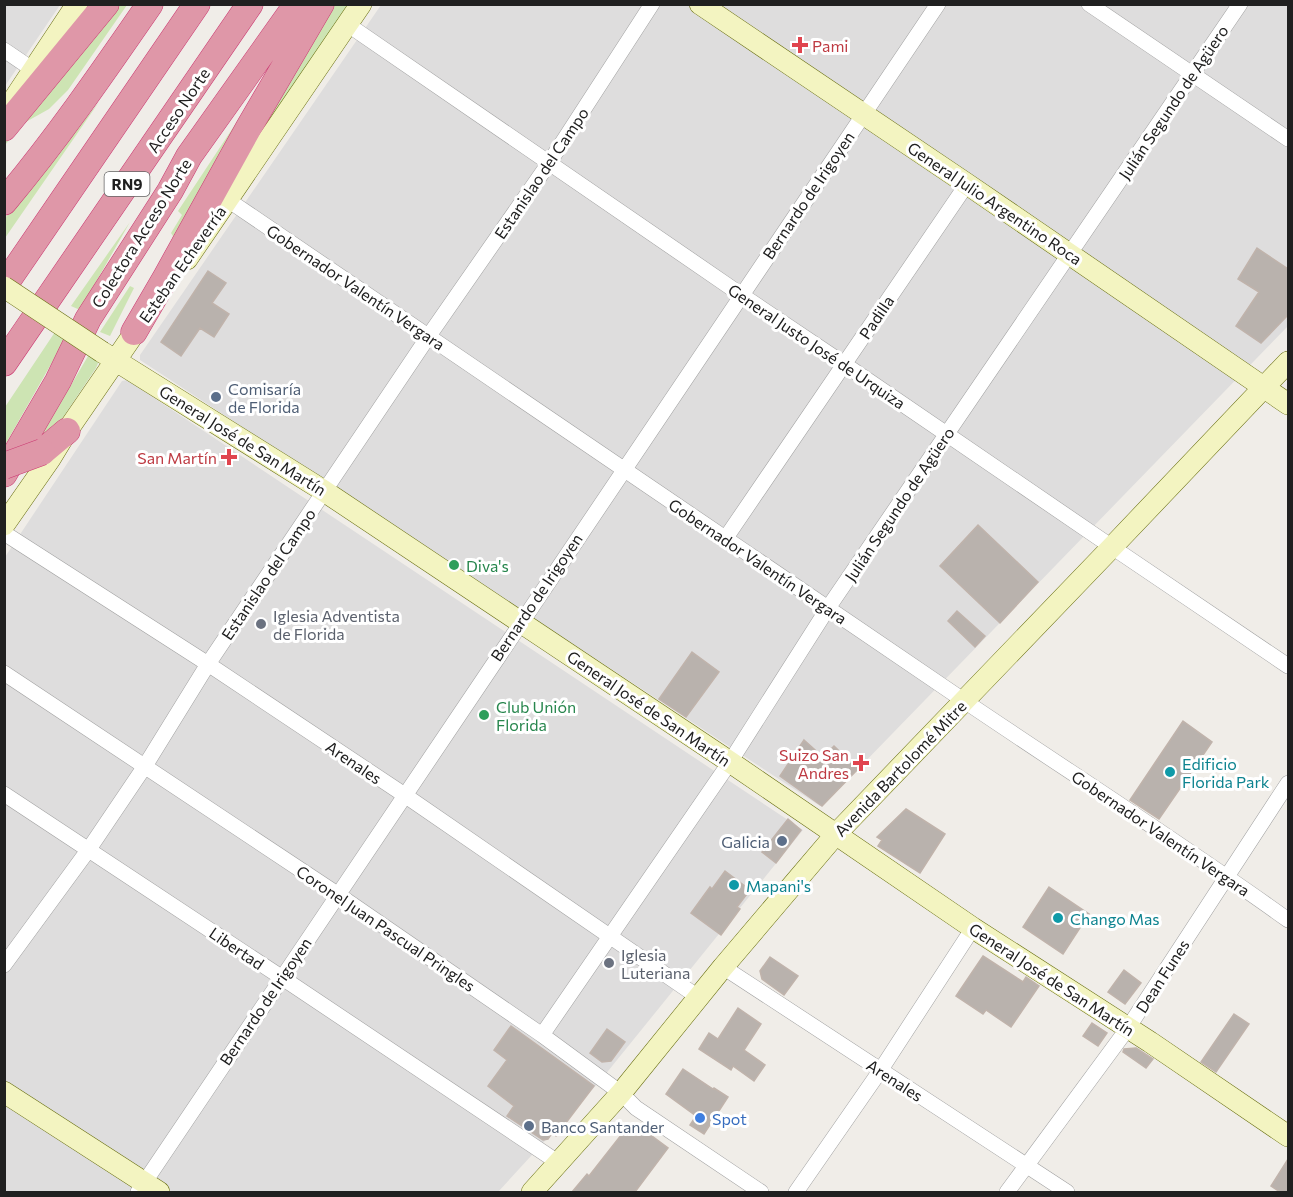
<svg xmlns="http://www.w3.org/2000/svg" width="1293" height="1197" font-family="Commissioner,sans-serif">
	<rect width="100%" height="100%" fill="#f0ede8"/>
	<path fill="#dedddd" d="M5,5H60L5,86Z
		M381,5H1288V326L824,804L820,806L140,360V355Z
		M127,380L803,830L600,1081L498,1192H5V557L122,381Z"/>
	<path fill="#cde4b3" d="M113,5H127L68,90L49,109L24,123L5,145L4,141L38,96Z
		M330,5H355L225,195Z
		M292,38L171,248L170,244L173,236L171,233L182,215L178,211Z
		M99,102L5,238V218L21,199Z
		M130,222L80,310L71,306Z
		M130,286L134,288L110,336L100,332Z
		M57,329L67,336L5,445V407Z
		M91,351L99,361L96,368L53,432L40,438Z"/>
	<path fill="#b9b2ad" stroke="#c0b3ab" stroke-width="1.5" d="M1257,248L1288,269V315L1261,343L1236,326L1259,292L1238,279Z
		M208,271L226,283L212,303L229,314L214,337L200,328L181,356L161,342Z
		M978,525L1038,582L1000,623L940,566Z
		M957,611L985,636L975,647L948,621Z
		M692,652L719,672L686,717L659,699Z
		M1183,721L1212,742L1159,819L1130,800Z
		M804,740L823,757L834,746L858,769L822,806L780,776Z
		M906,809L945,834L920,873L878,846L882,840L877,837Z
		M788,819L801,830L776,863L762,852Z
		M725,871L750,890L737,907L740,909L721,935L691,913L710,887L712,889Z
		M1049,887L1089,914L1063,954L1023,927Z
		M983,956L1023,982L1026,977L1039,986L1011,1027L986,1010L983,1014L956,996Z
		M770,957L798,976L784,995L762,979L760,971Z
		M1124,970L1141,983L1125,1004L1108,992Z
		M738,1008L761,1024L744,1050L765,1065L754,1081L733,1066L731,1070L699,1049L709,1033L718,1039Z
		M1234,1014L1249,1024L1216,1072L1201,1062Z
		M1092,1023L1107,1033L1098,1046L1083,1036Z
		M511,1026L594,1086L556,1136L552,1133L548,1139L543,1140L507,1116L514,1106L488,1086L507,1060L494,1050Z
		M607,1029L625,1042L611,1061L602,1062L590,1053Z
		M1136,1048L1153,1059L1146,1068L1123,1052L1124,1049Z
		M683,1069L713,1089L714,1088L728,1097L704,1134L690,1125L696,1116L666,1094Z
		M629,1125H637L668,1148L635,1192H572L587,1174L589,1176Z
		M1288,1159V1192H1280L1271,1186Z"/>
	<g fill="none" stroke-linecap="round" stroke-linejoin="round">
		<g stroke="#a1a1a1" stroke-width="16">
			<path id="street" d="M1089,4L1288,139
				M347,24L740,294L844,364L1112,547L1288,666
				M4,50L32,69
				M228,200C472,367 717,534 963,700C1071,773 1182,844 1288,920
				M4,533L208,664L403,794L698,997
				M725,539L967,184
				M4,673L337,894L542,1035L621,1093L636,1108L761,1192
				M4,794L281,977L559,1163
				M4,965L89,849L145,766L208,664L428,337L549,163L652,4
				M723,967L1067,1192
				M542,1035L730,762L828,608L1240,4
				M138,1192C402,795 669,399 938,4
				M796,1192L880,1071L973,928
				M1007,1192L1128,1028L1288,783"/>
		</g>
		<g stroke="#686e10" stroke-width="22">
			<path id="secondary" d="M700,4L967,184L1288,404
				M6,111L77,4
				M187,259L361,4
				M102,352L324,491L730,762L973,928L1150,1042L1288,1136
				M4,525L50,459L67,431L144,319
				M4,1092L159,1192
				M532,1192L621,1093L723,967L836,834L1112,547L1288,362"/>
		</g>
		<g stroke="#ca3871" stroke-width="27">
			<path id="highway" d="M4,128L106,4
				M4,202C57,139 103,72 150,4
				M4,286L197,4
				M134,332L166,277L249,127L321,4
				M4,363L250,4
				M42,452L67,431
				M4,474L58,381L88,319L170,191L189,156L297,4"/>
		</g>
		<use href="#street" stroke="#fff" stroke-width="15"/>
		<use href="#secondary" stroke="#f3f4c1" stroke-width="21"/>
		<use href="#highway" stroke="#df97a8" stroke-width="26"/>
		<g stroke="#686e10" stroke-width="22" stroke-linecap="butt">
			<path id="secondary-bridge" d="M4,287L102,352"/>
		</g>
		<g stroke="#ca3871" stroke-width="27" stroke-linecap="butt">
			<path id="highway-bridge" d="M4,466L42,452"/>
		</g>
		<use href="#secondary-bridge" stroke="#f3f4c1" stroke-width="21"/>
		<use href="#highway-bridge" stroke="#df97a8" stroke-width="26"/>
	</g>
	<g fill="#e0444e" stroke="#fff" stroke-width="2">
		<path d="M797 36h6v6h6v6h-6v6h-6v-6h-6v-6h6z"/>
		<path d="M226 448h6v6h6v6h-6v6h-6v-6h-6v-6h6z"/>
		<path d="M858 754h6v6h6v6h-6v6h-6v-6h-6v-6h6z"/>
	</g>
	<g fill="#5c6f8a" stroke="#fff" stroke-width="2">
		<circle cx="216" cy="397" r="6"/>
		<circle cx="782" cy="841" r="6"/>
		<circle cx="529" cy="1126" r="6"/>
	</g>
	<g fill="#2e9e5b" stroke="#fff" stroke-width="2">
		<circle cx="454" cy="565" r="6"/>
		<circle cx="484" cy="715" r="6"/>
	</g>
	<g fill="#6b7280" stroke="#fff" stroke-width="2">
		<circle cx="261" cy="624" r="6"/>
		<circle cx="609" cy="963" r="6"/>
	</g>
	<g fill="#0f9aa8" stroke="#fff" stroke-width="2">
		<circle cx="1170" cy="772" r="6"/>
		<circle cx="734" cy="885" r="6"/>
		<circle cx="1058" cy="918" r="6"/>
	</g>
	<circle fill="#3f7fe0" stroke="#fff" stroke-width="2" cx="700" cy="1118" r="6"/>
	<g text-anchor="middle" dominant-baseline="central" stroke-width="6" stroke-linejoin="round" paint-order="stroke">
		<rect fill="#fff" stroke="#636363" stroke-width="1.5" x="104.5" y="172" width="45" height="24" rx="4.5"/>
		<g font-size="15" font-weight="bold" fill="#202020">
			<text x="127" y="184">RN9</text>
		</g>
		<g font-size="16" fill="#be3a42" stroke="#fff" text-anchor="end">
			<text x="812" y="45" text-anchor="start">Pami</text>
			<text x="217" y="457">San Martín</text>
			<text x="849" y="754">Suizo San<tspan x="849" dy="18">Andres</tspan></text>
		</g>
		<g font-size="16" fill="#202020" stroke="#fff">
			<text transform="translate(1173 102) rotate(-56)">Julián Segundo de Agüero</text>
			<text transform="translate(178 110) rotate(-56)">Acceso Norte</text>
			<text transform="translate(541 173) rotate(-56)">Estanislao del Campo</text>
			<text transform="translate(808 195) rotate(-56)">Bernardo de Irigoyen</text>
			<text transform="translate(995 203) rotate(34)">General Julio Argentino Roca</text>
			<text transform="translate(141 233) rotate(-58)">Colectora Acceso Norte</text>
			<text transform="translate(182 264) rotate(-55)">Esteban Echeverría</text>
			<text transform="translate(356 287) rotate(34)">Gobernador Valentín Vergara</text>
			<text transform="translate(876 317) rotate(-56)">Padilla</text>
			<text transform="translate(817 346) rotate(34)">General Justo José de Urquiza</text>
			<text transform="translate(243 440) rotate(32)">General José de San Martín</text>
			<text transform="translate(899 504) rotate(-56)">Julián Segundo de Agüero</text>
			<text transform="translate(758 561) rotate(34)">Gobernador Valentín Vergara</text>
			<text transform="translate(268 574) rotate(-56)">Estanislao del Campo</text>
			<text transform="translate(536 597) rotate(-56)">Bernardo de Irigoyen</text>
			<text transform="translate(649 708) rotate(34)">General José de San Martín</text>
			<text transform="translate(354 762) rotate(34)">Arenales</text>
			<text transform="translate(900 768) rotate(-46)">Avenida Bartolomé Mitre</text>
			<text transform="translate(1161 833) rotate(34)">Gobernador Valentín Vergara</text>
			<text transform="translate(386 928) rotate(34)">Coronel Juan Pascual Pringles</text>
			<text transform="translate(237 948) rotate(34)">Libertad</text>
			<text transform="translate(1162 976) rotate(-57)">Dean Funes</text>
			<text transform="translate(1052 979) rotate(33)">General José de San Martín</text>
			<text transform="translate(265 1001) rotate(-56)">Bernardo de Irigoyen</text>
			<text transform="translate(895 1080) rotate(33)">Arenales</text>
		</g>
		<g font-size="16" fill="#4e5e75" stroke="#fff" text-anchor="start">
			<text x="228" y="388">Comisaría<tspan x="228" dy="18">de Florida</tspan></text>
			<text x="770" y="841" text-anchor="end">Galicia</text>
			<text x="541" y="1126">Banco Santander</text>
		</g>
		<g font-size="16" fill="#27864d" stroke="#fff" text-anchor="start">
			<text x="466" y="565">Diva's</text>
			<text x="496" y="706">Club Unión<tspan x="496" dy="18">Florida</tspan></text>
		</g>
		<g font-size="16" fill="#5b616d" stroke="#fff" text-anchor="start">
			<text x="273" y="615">Iglesia Adventista<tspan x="273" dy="18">de Florida</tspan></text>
			<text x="621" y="954">Iglesia<tspan x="621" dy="18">Luteriana</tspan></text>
		</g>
		<g font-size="16" fill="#0d838f" stroke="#fff" text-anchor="start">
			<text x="1182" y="763">Edificio<tspan x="1182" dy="18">Florida Park</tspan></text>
			<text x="746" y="885">Mapani's</text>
			<text x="1070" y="918">Chango Mas</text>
		</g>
		<g font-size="16" fill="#366cbe" stroke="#fff" text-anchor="start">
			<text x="712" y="1118">Spot</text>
		</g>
	</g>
	<rect width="1293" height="1197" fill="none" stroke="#202020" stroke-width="12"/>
</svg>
